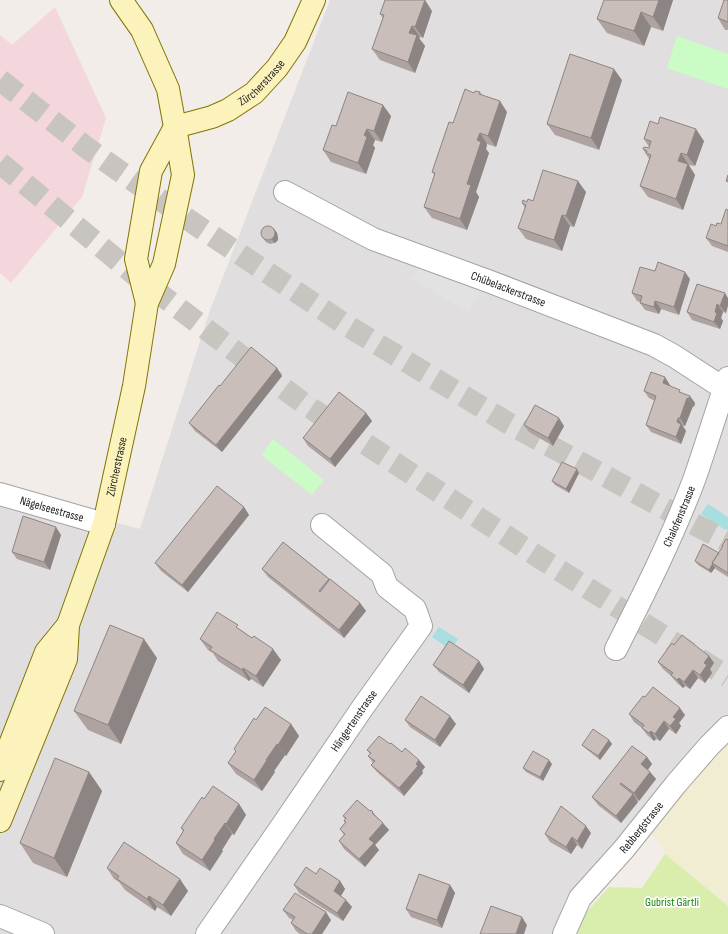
<svg xmlns="http://www.w3.org/2000/svg" width="728" height="934" font-family="'Sofia Sans Condensed',sans-serif">
	<rect width="100%" height="100%" fill="#f2ede8"/>
	<path fill="#e0dedf" d="M330,0H728V727L564,934H0V491L140,529L209,313Z"/>
	<path fill="#f3d7dc" d="M55,7L106,118L82,197L11,283L0,273V35L12,45Z"/>
	<path fill="#f1edd3" d="M728,738V906L665,854L650,829Z"/>
	<path fill="#d9edad" d="M665,854L728,906V934H570L574,926L609,887L642,888Z"/>
	<path fill="#cbfcc5" d="M677,36L728,54V89L667,68Z
		M273,439L324,480L312,495L261,455Z"/>
	<path fill="#e2e2e2" d="M420,265L484,288L469,312L411,279Z"/>
	<path fill="#a8dee0" d="M708,504L728,517V530L726,529L725,530L701,514Z
		M439,627L458,639L451,650L432,637Z"/>
	<g fill="none" stroke-linecap="round" stroke-linejoin="round">
		<path stroke="#c8c4c0" stroke-width="22" stroke-dasharray="22 11" stroke-linecap="butt" d="M0,80L87,148L196,225L346,325L508,423L660,506L728,542
			M0,163L135,275L303,403L540,558L728,677"/>
		<g stroke="#a3a3a3" stroke-width="24">
			<g id="street">
				<path id="s1" d="M285,192L373,239L488,281L654,345L674,356L728,391"/>
				<path id="s2" d="M0,494L104,524"/>
				<path id="s3" d="M616,649C644,594 672,538 694,480C706,446 716,412 728,378"/>
				<path d="M0,916L43,934"/>
				<path id="s4" d="M207,934L284,823L363,707L421,626L415,609L387,587L382,574L322,525"/>
				<path id="s5" d="M564,934L580,898L624,849L676,784L709,746L728,727"/>
			</g>
		</g>
		<g stroke="#807501" stroke-width="24">
			<g id="secondary">
				<path id="s6" d="M147,303L136,259L151,171L175,127L212,117L228,110L254,93L277,68L295,42L314,0"/>
				<path d="M0,770L46,652L68,625"/>
				<path id="s7" d="M0,821L66,659L68,625L104,524L134,386L147,303L164,264L183,175L175,127L168,89L142,30L121,0"/>
			</g>
		</g>
		<use href="#street" stroke="#fff" stroke-width="22"/>
		<use href="#secondary" stroke="#fcf3bc" stroke-width="22"/>
	</g>
	<path fill="#aea3a1" d="M673,0L663,31L651,27L644,46L607,33L597,19Z
		M728,0V30H725L718,18Z
		M432,11L423,38L420,37L419,38L425,46L415,73L380,60L372,49L383,18L380,14Z
		M622,80L599,150L555,135L547,124Z
		M480,92L482,95L507,112L496,147L487,144L486,149L489,153L476,192L479,197L467,230L432,218L424,207L435,176L432,172L453,123L474,93Z
		M391,116L382,142L375,140L373,145L375,148L366,174L331,162L323,150L336,126Z
		M644,139L704,141L695,166L689,165L695,175L683,210L648,197L640,186L649,159L643,149L649,148V147Z
		M586,192L574,227L570,226L562,251L526,239L518,228L525,208L522,203L527,202Z
		M728,210V252L712,246L706,238L721,224Z
		M274,229L277,233L278,238V240L275,243L270,244L266,242L262,237Z
		M690,279L679,315L661,309L659,314L645,310L640,303V302L637,301L632,293Z
		M725,293L726,313L723,312L721,318L723,321L720,329L692,320L687,312Z
		M277,368L282,376L222,452L195,431L189,423L220,386Z
		M670,385V386L682,393L695,403L694,407L693,406L685,426H683V427L686,431L681,444L651,432L646,425L655,401L649,398L644,391Z
		M366,413L372,421L335,467L308,446L303,438Z
		M524,425L564,426L553,446L529,432Z
		M579,473L569,493L555,485L552,481Z
		M244,507L249,515L188,592L161,571L155,563Z
		M61,535L50,570L17,559L12,552Z
		M728,540V577L717,570L715,568L711,573L698,565L695,561L719,553Z
		M283,542L360,603L366,611L344,638L268,577L262,569Z
		M241,630L281,660L263,687L251,679L249,681L218,661L213,653L208,650L200,639Z
		M674,645L709,656L714,663L710,669L712,673L705,683L698,678L690,689L685,686L683,688L677,683L671,676L663,669L658,662Z
		M157,658L121,744L88,730L74,711Z
		M479,661L484,669L469,693L439,672L433,665Z
		M645,697L685,715L679,723L681,726L676,734L669,729L660,741L656,739L654,741L647,735L642,728L634,722L629,714Z
		M256,720L291,724L299,736L286,756L285,755L274,771L275,772L262,791L236,774L228,763L236,752L234,749Z
		M405,720L456,724L440,747L410,727Z
		M609,740L612,744L600,760L585,748L582,745Z
		M390,744L402,752L419,760L425,767L422,771L423,773L404,796L377,772L371,765L373,763L368,756L370,754L367,750Z
		M647,757L652,764L648,770L650,772L656,779L639,801L637,799L638,802L621,823L598,805L592,797Z
		M552,764L543,781L526,772L523,768Z
		M89,772L102,791L67,877L33,863L20,843Z
		M204,799L239,804L246,815L234,835L232,834L222,850L223,851L210,871L183,854L176,843L183,831L181,828Z
		M370,811L373,812L376,816L389,830L375,845L379,850L365,867L344,849L339,841L344,835L340,829L345,823L344,821L345,819L343,816Z
		M591,833L582,849L577,845L571,854L550,842L545,834Z
		M107,868L188,891L171,916L157,907L155,911L125,890L119,882L114,879Z
		M316,874L340,881L345,889L341,896L352,907L343,921L299,893L294,885Z
		M450,885L455,893L442,928L411,917L406,909Z
		M283,910L331,920L322,934H300L296,931L291,923L293,920L289,918Z"/>
	<path fill="#8d8583" d="M425,0L432,11L423,38L415,27Z
		M659,0H673L663,31L653,17Z
		M641,12L651,27L644,46L634,31Z
		M412,26L420,37L419,38L425,46L415,73L408,62L409,33Z
		M614,69L622,80L599,150L591,138Z
		M500,101L507,112L496,147L488,136Z
		M383,105L391,116L382,142L374,131Z
		M367,129L375,140L373,145L375,148L366,174L358,163L364,135Z
		M696,129L704,141L695,166L687,155Z
		M480,133L487,144L486,149L489,153L476,192L479,197L467,230L460,219L477,140Z
		M681,153L695,175L683,210L676,199L678,161Z
		M578,181L586,192L574,227L566,216Z
		M562,215L570,226L562,251L554,240Z
		M274,229L277,233L278,238V240L275,243L272,240Z
		M685,272L690,279L679,315L674,307Z
		M725,293L728,298V306L726,313L720,306Z
		M655,301L661,309L659,314L654,307Z
		M717,304L723,312L721,318L723,321L720,329L714,322L715,312Z
		M277,368L282,376L222,452L216,445Z
		M665,377L670,385L668,391L663,383Z
		M690,396L695,403L694,407L688,399Z
		M687,398L693,406L685,426L680,418Z
		M366,413L372,421L335,467L330,459Z
		M559,418L564,426L553,446L548,438Z
		M678,418L686,431L681,444L676,437L677,422Z
		M577,469L579,473L569,493L566,489Z
		M244,507L249,515L188,592L182,585Z
		M56,527L61,535L50,570L44,562Z
		M713,564L715,568L711,573L709,570Z
		M360,603L366,611L344,638L339,630Z
		M144,639L157,658L121,744L108,725Z
		M273,649L281,660L263,687L256,676Z
		M709,656L714,663L710,669L712,673L705,683L700,675L704,663Z
		M479,661L484,669L469,693L463,685Z
		M243,668L251,679L249,681L242,670Z
		M693,670L698,678L690,689L684,682Z
		M679,678L685,686L683,688L677,680Z
		M680,708L685,715L679,723L681,726L676,734L670,726L673,717Z
		M450,716L456,724L440,747L435,740Z
		M664,721L669,729L660,741L655,734Z
		M291,724L299,736L286,756L278,745Z
		M651,731L656,739L654,741L649,733Z
		M609,740L612,744L600,760L598,756Z
		M277,744L285,755L274,771L275,772L262,791L254,780L266,760Z
		M647,757L652,764L646,772L641,764Z
		M419,760L425,767L422,771L423,773L404,796L399,788Z
		M549,760L552,764L543,781L540,777Z
		M89,772L102,791L67,877L54,858Z
		M650,772L656,779L639,801L634,793Z
		M633,794L638,802L621,823L616,816Z
		M239,804L246,815L234,835L226,824Z
		M225,823L232,834L222,850L223,851L210,871L202,860L214,839Z
		M383,823L389,830L375,845L379,850L365,867L359,859L369,839Z
		M586,826L591,833L582,849L577,841Z
		M572,837L577,845L571,854L566,847Z
		M180,879L188,891L171,916L163,905Z
		M340,881L345,889L339,899L334,891Z
		M450,885L455,893L442,928L437,920Z
		M149,896L157,907L155,911L147,899Z
		M346,900L352,907L343,921L337,913Z
		M326,912L331,920L322,934H312Z
		M522,917L527,925L524,934H516Z"/>
	<path fill="#cabebb" stroke="#8d8583" d="M385,0H425L415,27L412,26L409,33L417,35L408,62L372,49L384,15L380,14Z
		M604,0H659L653,17L641,12L634,31L597,19Z
		M724,0H728V22L718,18Z
		M570,54L614,69L591,138L547,124Z
		M465,89L474,93L475,91L480,92L479,94L500,101L488,136L480,133L477,140L481,142L467,184L471,185L460,219L424,207L435,173L432,172L449,122L453,123Z
		M348,92L383,105L374,131L367,129L364,135L367,137L358,163L323,150L332,125L336,126Z
		M660,117L696,129L687,155L681,153L678,161L688,164L676,199L640,186L651,155L646,153L647,151L643,149L644,147L649,148L651,141L644,139L650,121L658,124Z
		M543,170L578,181L566,216L562,215L554,240L518,228L526,205L522,203L523,200L527,202L528,199L533,201Z
		M728,175V182L726,181Z
		M726,209L728,210V246L706,238L711,224L716,226L717,223L721,224Z
		M261 233a7 7 0 1 1 14 0a7 7 0 1 1-14 0Z
		M658,262L685,272L674,307L655,301L654,307L640,303L642,296L632,293L640,267L655,271Z
		M697,284L725,293L720,306L717,304L715,312L717,313L714,322L687,312Z
		M251,347L277,368L216,445L189,423L219,385L220,386Z
		M651,372L665,377L663,383L680,390L679,392L690,396L688,399L687,398L680,418H678L677,422L681,424L676,437L646,425L656,396L644,391Z
		M339,392L366,413L330,459L303,438Z
		M535,405L559,418L548,438L524,425Z
		M562,462L577,469L566,489L552,481Z
		M217,486L244,507L182,585L155,563Z
		M23,516L56,527L44,562L12,552Z
		M726,539L728,540V573L712,563L723,546H722Z
		M283,542L329,579L319,591L320,592L330,579L360,603L339,630L262,569Z
		M703,544L719,553L712,563H713L709,570L695,561Z
		M217,612L238,625L236,627L252,638L254,636L273,649L256,676L243,668L242,670L210,650L212,647L200,639Z
		M110,625L144,639L108,725L74,711Z
		M682,635L709,656L704,663L707,665L700,675L693,670L684,682L679,678L677,680L671,675L673,673L658,662L672,643L674,645Z
		M449,641L479,661L463,685L433,665Z
		M653,687L680,708L673,717L676,719L670,726L664,721L655,734L651,731L649,733L642,728L644,725L629,714L643,696L645,697Z
		M421,696L450,716L435,740L405,720Z
		M265,707L291,724L278,745L277,744L266,760H267L254,780L228,763L236,751L234,749L254,718L256,720Z
		M593,729L609,740L598,756L582,745Z
		M379,736L390,744L391,743L402,752L405,748L419,760L416,764L418,766L399,788L371,765L375,761L368,756L371,753L367,750Z
		M632,746L647,757L641,764L650,772L634,793L621,783L620,784L633,794L616,816L592,797Z
		M533,751L549,760L540,777L523,768Z
		M55,758L89,772L54,858L20,843Z
		M213,786L239,804L226,824L225,823L214,839L215,840L202,860L176,843L184,830L181,828L202,797L204,799Z
		M357,800L370,811L371,810L373,812L372,813L383,823L369,839L374,843L359,859L339,841L345,834L340,829L346,822L344,821L346,818L343,816Z
		M561,806L586,826L577,841L572,837L566,847L545,834Z
		M124,842L180,879L163,905L149,896L147,899L117,879L119,876L107,868Z
		M306,867L316,874L320,868L340,881L334,891L346,900L337,913L294,885Z
		M419,874L450,885L437,920L406,909Z
		M295,893L326,912L312,934H307L291,923L295,917L283,910Z
		M491,906L522,917L516,934H480Z"/>
	<g text-anchor="middle" dominant-baseline="central" stroke-width="3.5" stroke-linejoin="round" paint-order="stroke">
		<g font-size="12" fill="#222" stroke="#fff">
			<text stroke="none"><textPath href="#s6" startOffset="284">Zürcherstrasse</textPath></text>
			<text stroke="none"><textPath href="#s1" startOffset="244">Chübelackerstrasse</textPath></text>
			<text stroke="none"><textPath href="#s7" startOffset="375">Zürcherstrasse</textPath></text>
			<text stroke="none"><textPath href="#s2" startOffset="54">Nägelseestrasse</textPath></text>
			<text stroke="none"><textPath href="#s3" startOffset="147">Chalofenstrasse</textPath></text>
			<text stroke="none"><textPath href="#s4" startOffset="259">Hängertenstrasse</textPath></text>
			<text stroke="none"><textPath href="#s5" startOffset="133">Rebbergstrasse</textPath></text>
		</g>
		<g font-size="12" fill="#168708" stroke="#fff">
			<text x="672" y="902">Gubrist Gärtli</text>
		</g>
	</g>
</svg>
